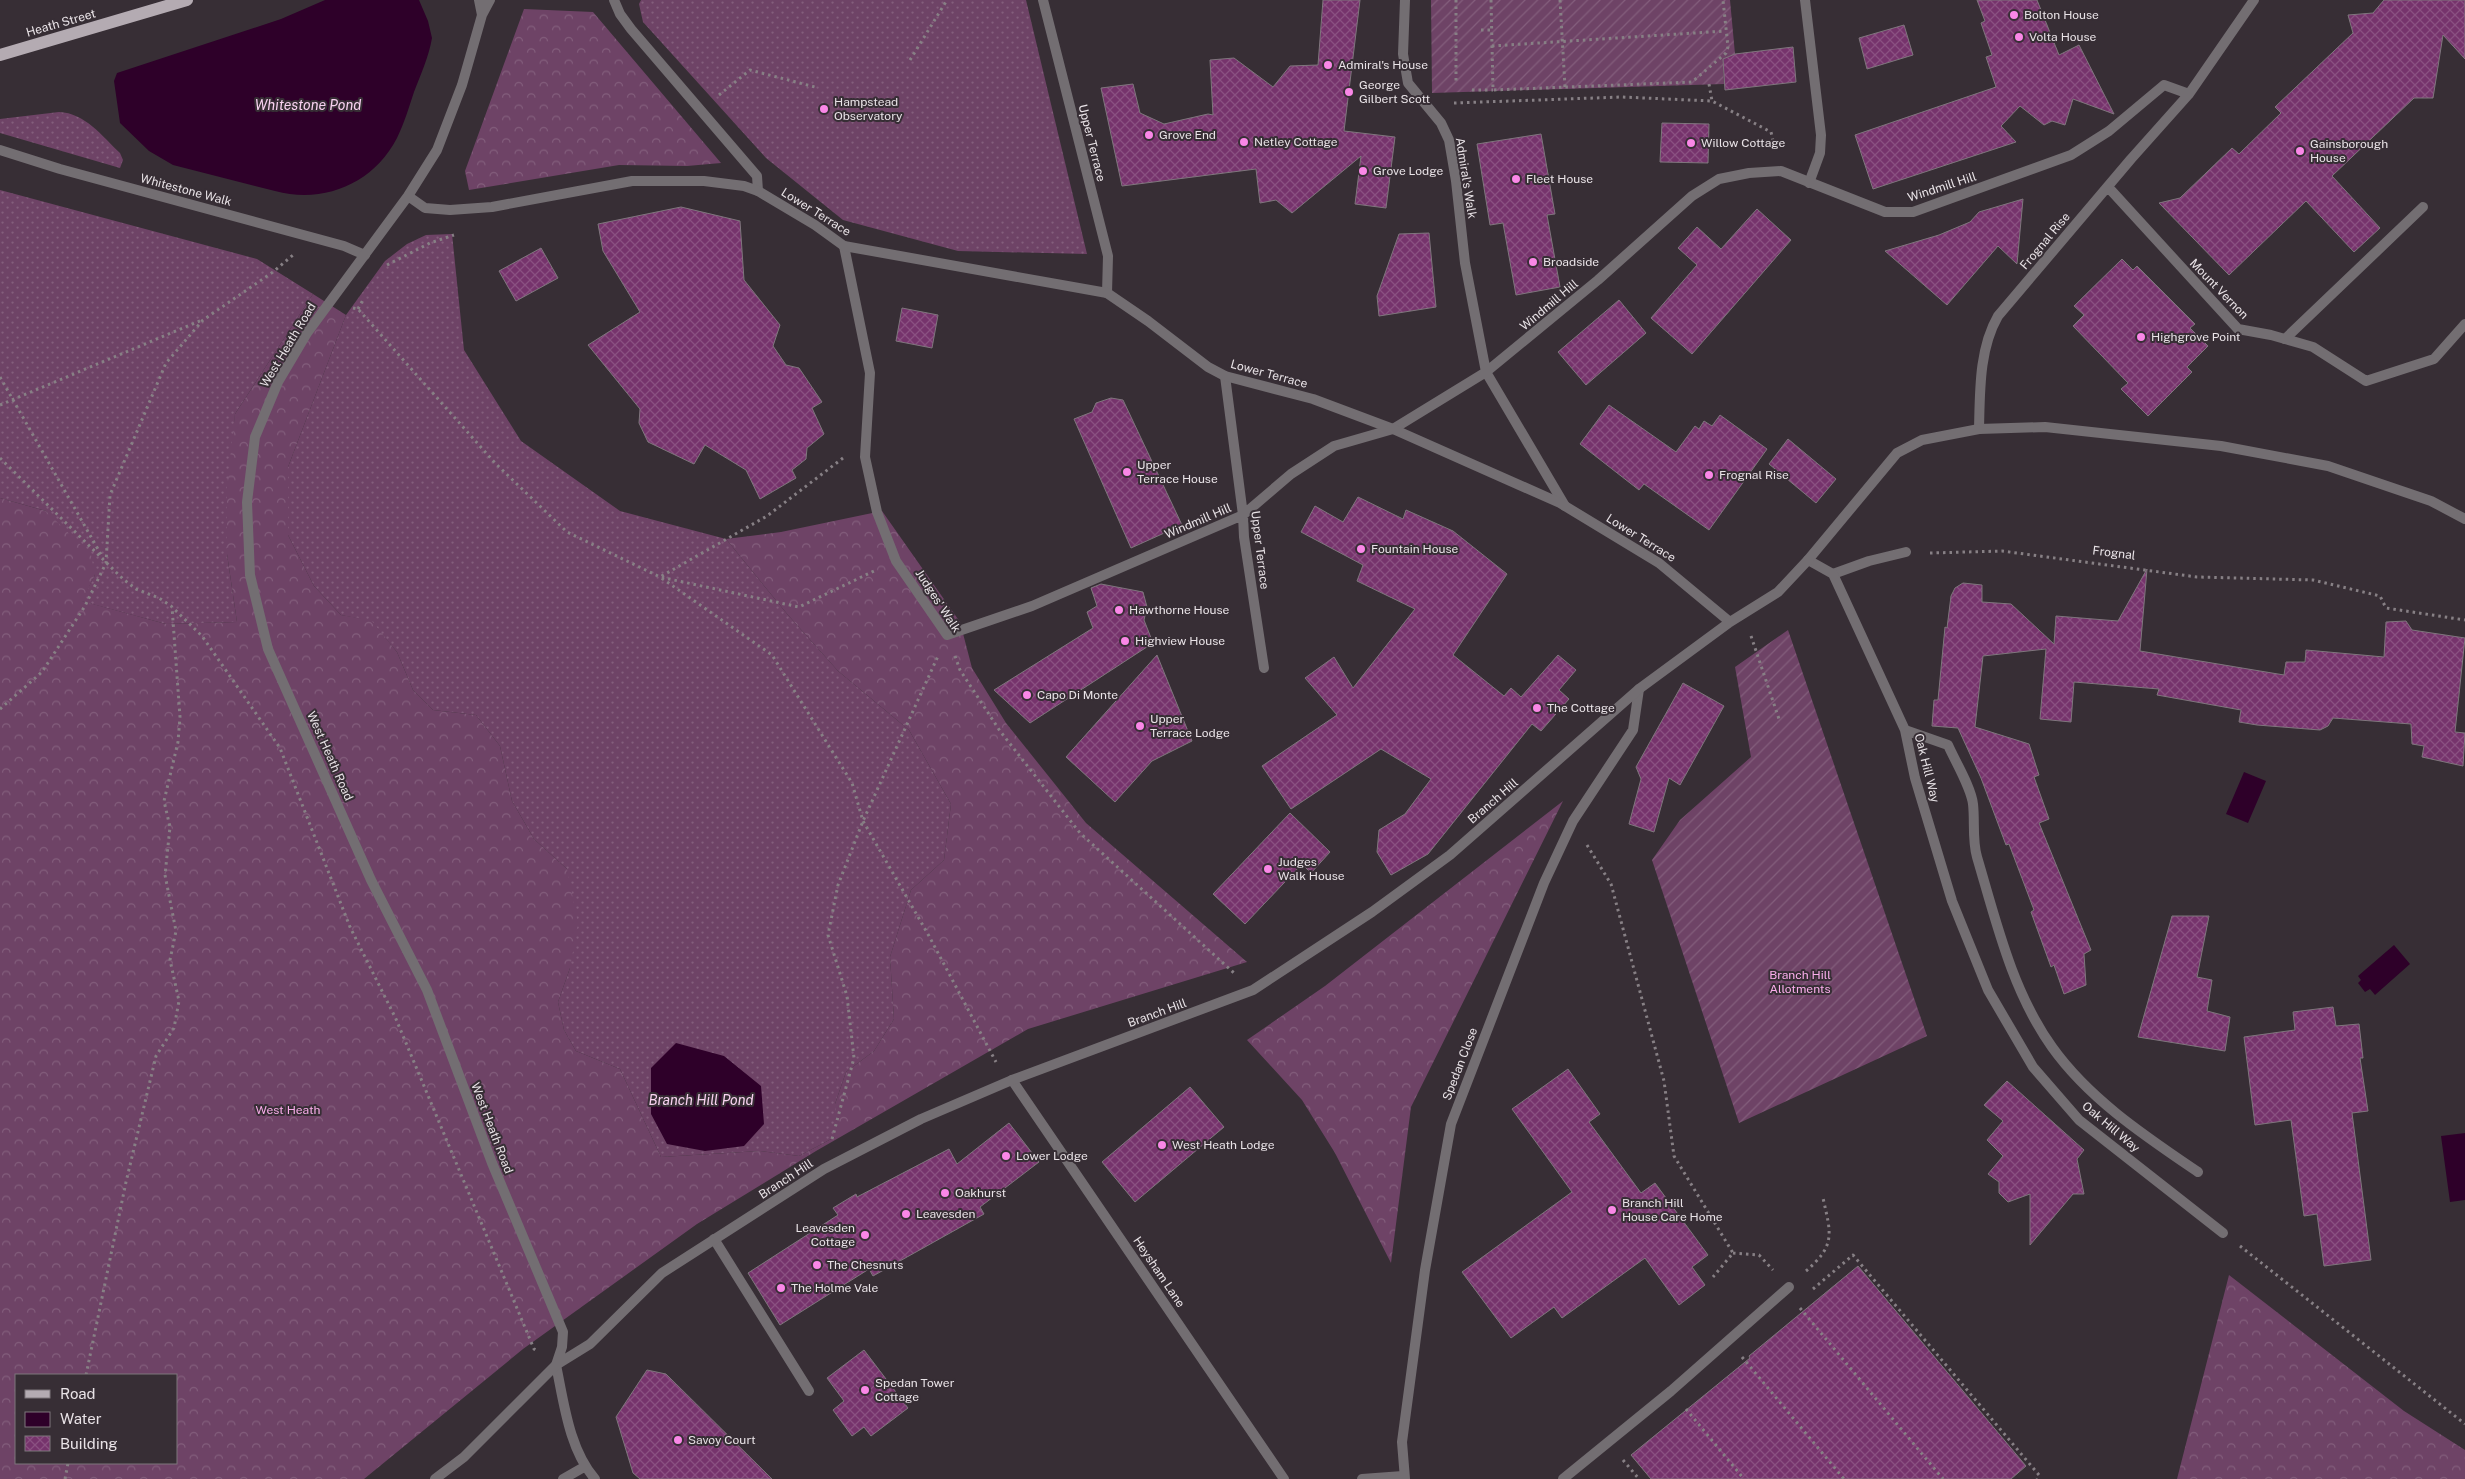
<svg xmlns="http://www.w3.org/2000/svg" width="2465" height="1479" font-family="'Public Sans',sans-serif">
	<defs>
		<pattern id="grass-dots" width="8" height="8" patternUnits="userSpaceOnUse" patternTransform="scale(1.25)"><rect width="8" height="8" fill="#6e4366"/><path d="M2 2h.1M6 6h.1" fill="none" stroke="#835e7c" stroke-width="1.8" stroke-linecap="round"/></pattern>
		<pattern id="forest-crowns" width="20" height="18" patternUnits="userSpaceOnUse" patternTransform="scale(1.25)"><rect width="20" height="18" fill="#6e4366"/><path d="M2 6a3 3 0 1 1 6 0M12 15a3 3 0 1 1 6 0" fill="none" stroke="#835e7c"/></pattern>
		<pattern id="garden-furrows" width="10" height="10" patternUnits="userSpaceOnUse" patternTransform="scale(1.25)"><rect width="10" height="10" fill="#6e4366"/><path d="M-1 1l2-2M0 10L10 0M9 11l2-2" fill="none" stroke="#835e7c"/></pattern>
		<pattern id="building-cross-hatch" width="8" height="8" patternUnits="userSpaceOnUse" patternTransform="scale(1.25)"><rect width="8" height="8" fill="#76336c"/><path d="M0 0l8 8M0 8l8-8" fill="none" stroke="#8a5081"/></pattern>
	</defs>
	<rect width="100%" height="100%" fill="#372e35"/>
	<path fill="url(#grass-dots)" d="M641,0H1026L1087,254L958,251L843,220L766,158L643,22L639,4Z
		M59,112C85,113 102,136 120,153L123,160L120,168L0,133V119Z
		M0,190L257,259L313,294L235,414L227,554L237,622L166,624L81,601L95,575L46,511L0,498Z
		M452,234L464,350L521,441L620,511L726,539L788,615L838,671L909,730L951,804L944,860L911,890L890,957L894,1019L874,1051L846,1072L835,1104V1137L799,1156L760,1151L661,1157L620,1069L576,1051L564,1030L558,1002L570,968L567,869L534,839L512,801L500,746L476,715L433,710L413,690L397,652L371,621L341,615L314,586L288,535V467L346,315L385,261L407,244L426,235Z"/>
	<path fill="url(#forest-crowns)" fill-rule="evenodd" d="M524,9L593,12L721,163L687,166L619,165L469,190L465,171Z
		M313,294L346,315L288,467V535L314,586L341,615L371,620L397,652L413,690L433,710L476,715L500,746L512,801L534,839L567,869L578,924L570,968L558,1002L564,1030L576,1051L620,1069L661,1157L760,1151L799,1156L835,1137V1104L846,1072L874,1051L894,1019L890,957L911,890L944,860L951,804L909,730L838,671L788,615L726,539L781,532L882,511L960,622L972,668L1006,723L1086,823L1247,962L1028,1029L816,1151L697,1224L523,1349L364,1479H0V498L46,511L91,555L95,575L82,601L166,624L237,622L227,554V486L235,414ZM16,1375H176V1463H16Z
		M1563,801L1411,1107L1391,1263L1335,1153L1302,1100L1247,1040L1325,986Z
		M2229,1275L2404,1411L2465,1450V1479H2177Z"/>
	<path fill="url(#garden-furrows)" d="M1431,0H1730L1735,54L1723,59L1724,84L1432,93Z
		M1788,630L1927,1036L1739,1123L1652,860L1680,820L1751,757L1735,667Z"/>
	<path fill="#2e0029" d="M325,0H419L428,21L432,38C429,56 421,74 414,92C409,107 404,124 397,138C373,184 324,204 275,191L173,165L149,151L120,123L114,81L117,73L281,19Z
		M2244,772L2266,781L2248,823L2226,814Z
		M2394,945L2410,964L2375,995L2370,989L2365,992L2358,983L2361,980L2358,976Z
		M676,1043L724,1056L761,1086L764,1124L744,1146L705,1151L667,1144L651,1114V1068Z
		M2465,1133V1200L2450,1202L2441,1136Z"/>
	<path fill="url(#building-cross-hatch)" stroke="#7f767d" d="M1323,0H1360L1344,131L1395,137L1386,208L1355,204L1361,156L1292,213L1276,200L1260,203L1256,169L1122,186L1101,88L1133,84L1140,113L1164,124L1208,114L1213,115L1210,60L1234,58L1273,87L1290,66L1318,65Z
		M1977,0H2037L2059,55L2079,45L2114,114L2073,99L2065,125L2052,121L2044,125L2020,106L2001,126L2016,142L1873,189L1855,135L1996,87L1986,57L1992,55L1981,23L1985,21Z
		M2384,0H2465V59L2443,35L2433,98H2414L2332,176L2380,228L2354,252L2306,201L2229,275L2159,203L2180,198L2232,148L2239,154L2281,113L2275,107L2353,33L2348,15L2373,13Z
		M1904,25L1913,55L1867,69L1859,38Z
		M1793,47L1796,82L1725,90L1723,59L1735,54Z
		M1662,123L1709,124L1708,163L1660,162Z
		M1541,134L1555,214L1547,215L1560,287L1516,295L1503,223L1490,225L1477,144Z
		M2023,199L2017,264L1998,246L1947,305L1885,251L1939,235L1970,222L1979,212Z
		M681,207L740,221L744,280L780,325L773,346L786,365L799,368L822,402L812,408L824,434L807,448L806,459L792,470L796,478L760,499L746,470L705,445L694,464L648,442L639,423L640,409L588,345L640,312L603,251L598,224Z
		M1757,209L1791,240L1692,354L1651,318L1697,265L1678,248L1697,227L1721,249Z
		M1429,233L1436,307L1379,316L1377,296L1399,234Z
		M541,248L558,278L516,301L499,271Z
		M2122,259L2133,270L2137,266L2195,324L2190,328L2208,346L2187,367L2192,372L2148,416L2121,389L2128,383L2073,326L2084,315L2074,306Z
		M1619,300L1646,333L1586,385L1558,352Z
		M902,308L938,315L932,348L896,341Z
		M1111,398L1123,400L1182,525L1131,548L1074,419L1092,412L1096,403Z
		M1609,405L1676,452L1695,426L1699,429L1704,421L1712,426L1720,415L1767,449L1709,530L1644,484L1639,490L1580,444Z
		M1788,439L1836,479L1816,503L1769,464Z
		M1358,497L1403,519L1406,510L1453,531L1507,574L1453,655L1504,696L1511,688L1521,697L1558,655L1576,670L1559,690L1569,699L1541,731L1532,724L1428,854L1391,875L1377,852L1379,830L1405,814L1431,779L1381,749L1291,809L1262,766L1337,715L1305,678L1334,657L1353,688L1415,609L1357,581L1363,565L1301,532L1315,506L1343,522Z
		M2147,569L2140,651L2284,675L2286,662H2305L2306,650L2384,657L2386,622L2406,621L2412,630L2465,638L2455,732L2465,733L2463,766L2422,757L2424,746L2412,744L2411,724L2333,718L2328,726L2320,730L2257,725L2239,722L2241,710L2157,695L2159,689L2074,682L2071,722L2040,719L2046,649L1983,656L1975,727L2029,744L2039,775L2034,777L2049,819L2039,823L2091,950L2084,954L2086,985L2064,994L2054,965L2051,967L2031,912L2034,910L2009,844L2006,845L1981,778L1958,728L1932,726L1934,700H1938L1945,627L1947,628L1951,596L1955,588L1963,583L1982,585V602L2011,604L2054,644L2056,616L2118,621Z
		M1101,584L1143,592L1147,607L1144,620L1153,643L1030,723L994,690L1093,628L1087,612L1097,606L1091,588Z
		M1157,655L1192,741L1152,761L1115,802L1066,757Z
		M1683,683L1724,706L1680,785L1669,778L1654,832L1629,824L1641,779L1636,767Z
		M1290,813L1330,852L1311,873L1302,864L1245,924L1213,894Z
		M2172,916H2209L2197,977L2212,980L2207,1011L2230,1017L2225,1051L2138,1037Z
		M2333,1007L2336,1026L2359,1024L2363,1058H2360L2368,1111L2352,1113L2371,1260L2324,1266L2317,1214L2304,1216L2291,1120L2255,1125L2244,1037L2295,1030L2293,1012Z
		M1568,1069L1600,1114L1589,1122L1641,1193L1655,1183L1708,1255L1692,1267L1705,1285L1679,1305L1645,1258L1562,1318L1554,1307L1511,1338L1462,1272L1572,1192L1512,1109Z
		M2007,1081L2084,1150L2077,1159L2084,1194H2073L2030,1245V1194L2008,1202L1999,1193V1182L1988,1174L2003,1156L1987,1140L2003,1121L1984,1105Z
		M1190,1087L1224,1127L1135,1202L1102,1162Z
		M1009,1123L1039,1162L980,1207L984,1214L873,1276L869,1269L780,1325L748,1273L838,1215L833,1208L856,1194L857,1197L949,1149L957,1164Z
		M1858,1266L2026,1466L2011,1479H1651L1631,1455L1750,1358L1749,1356Z
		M864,1350L908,1408L871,1436L864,1427L852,1436L833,1410L844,1401L827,1378Z
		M647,1370L666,1374L772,1479H640L633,1473L616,1417Z"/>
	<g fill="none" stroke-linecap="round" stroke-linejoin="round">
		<path stroke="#878085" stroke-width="3" stroke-dasharray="2.5 4" stroke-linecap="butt" d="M1456,0V82
			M1491,0L1493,90L1692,82L1726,53L1728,47L1723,0
			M1560,0L1565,87
			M1481,30H1491
			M1492,46L1725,31
			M910,60L947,0
			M1709,84L1712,101
			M1472,90H1493
			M719,95L750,70L815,87
			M1454,103L1622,97L1712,101L1771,132L1775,149
			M387,265L430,243L454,235
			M353,308L358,309L495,463L567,532L660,577L799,607L876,570
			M358,309L364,298
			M0,377L103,558
			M0,405L202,320
			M0,458L123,579L136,589L159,598L171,606L202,636L280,748L350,927L396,1019L534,1349L537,1351
			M843,458L767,516L660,577L772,655L852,783L863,821L929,936L996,1062
			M1930,553L2002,551L2197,577L2313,580L2380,596L2386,608L2465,620
			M1751,636L1779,719
			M955,656L960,670L1000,731L1080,833L1234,973
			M0,709L42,672L85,606L106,563L110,495L166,363L203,320L273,272L293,255
			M1587,845L1611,884L1664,1081L1674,1156L1733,1253L1713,1277
			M832,1139L854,1058L847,996L828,935L838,885L863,821L938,656
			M2240,1246L2465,1424
			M1733,1253L1759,1255L1773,1270
			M1806,1271C1836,1245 1831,1234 1823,1198
			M1813,1289L1853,1255L2039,1475L2037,1479
			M1800,1308L1943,1479
			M1742,1357L1844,1479
			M86,1375L126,1182L156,1056L174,1028L179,1001L170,960L176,931L165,875L170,827L164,801L178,742L180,717L172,607
			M1686,1409L1744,1479
			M1623,1460L1639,1479
			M65,1479L68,1463"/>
		<path stroke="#736e72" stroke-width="10" d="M1805,0L1821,135L1820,153L1809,183
			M2285,339L2423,207
			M1833,574L1869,561L1906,552
			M714,1239L809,1391"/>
		<path stroke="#736e72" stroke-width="10" d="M614,0L620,14L631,29L757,176L758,191
			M1043,0L1108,256L1107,293
			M1405,0L1403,54L1408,83L1441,123L1449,140L1456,181L1465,263L1486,372L1565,506
			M0,150L60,169L344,246L365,255
			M2108,187L2238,329L2271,335L2313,347L2366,381L2434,359L2465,324
			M844,246L870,373L865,457L877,512L896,561L947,635L1032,606L1243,515L1291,474L1334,446L1393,429L1486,372L1598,280L1692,196L1719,179L1749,173L1781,171L1885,212H1913L2071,155L2109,131L2164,85L2189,94
			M1225,376L1243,515L1244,537L1264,668
			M1979,429C1980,391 1979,349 1998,316L2131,159L2189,94L2254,0
			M1808,560L1833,574L1905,730L1915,778L1952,901L1988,990L2033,1067L2079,1120L2223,1233
			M1905,730L1948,745C1955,761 1971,787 1973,804C1975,821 1972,840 1977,857C1996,921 2012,991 2052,1047C2089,1099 2145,1136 2198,1172
			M1012,1080L1284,1479
			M556,1365C564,1403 569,1449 595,1479
			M563,1479L584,1467
			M1362,1479L1403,1476
			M1405,1479L1402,1442L1425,1270L1451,1124L1544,883L1573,821L1633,730L1639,689
			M1563,1479L1671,1391L1789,1287"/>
		<path stroke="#736e72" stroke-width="10" d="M479,0L482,15
			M408,196L425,208L450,210L492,207L632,181H704L744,186L758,191L815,225L844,246L1107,293L1148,321L1208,367L1225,376L1313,399L1393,429L1560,503L1659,563L1730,622
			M556,1365L590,1344L662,1273L824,1169L921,1119L1012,1080L1253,990L1372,912L1450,855L1639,689L1730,622L1778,592L1808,560L1897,453L1922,440L1979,429L2045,427L2221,446L2328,466L2431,501L2465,519
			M435,1479L464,1457L556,1365L562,1347L563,1332L492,1163L427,990L371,880L268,649L250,575L247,502L255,437L278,382L307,333L408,196L437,150L462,85L482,15L490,0"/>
		<path stroke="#b4abb2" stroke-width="12" d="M0,55L187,0"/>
	</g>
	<g fill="#fa87e7" stroke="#372e35" stroke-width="2">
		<circle cx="2014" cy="15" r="5"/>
		<circle cx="2019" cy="37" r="5"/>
		<circle cx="1328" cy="65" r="5"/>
		<circle cx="1349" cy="92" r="5"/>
		<circle cx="824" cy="109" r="5"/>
		<circle cx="1149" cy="135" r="5"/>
		<circle cx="1244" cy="142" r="5"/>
		<circle cx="1691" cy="143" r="5"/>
		<circle cx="2300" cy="151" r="5"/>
		<circle cx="1363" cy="171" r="5"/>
		<circle cx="1516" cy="179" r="5"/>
		<circle cx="1533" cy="262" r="5"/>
		<circle cx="2141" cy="337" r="5"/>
		<circle cx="1127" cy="472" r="5"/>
		<circle cx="1709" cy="475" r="5"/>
		<circle cx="1361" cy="549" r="5"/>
		<circle cx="1119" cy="610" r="5"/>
		<circle cx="1125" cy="641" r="5"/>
		<circle cx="1027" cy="695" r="5"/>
		<circle cx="1537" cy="708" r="5"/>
		<circle cx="1140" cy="726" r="5"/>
		<circle cx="1268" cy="869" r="5"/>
		<circle cx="1162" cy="1145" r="5"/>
		<circle cx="1006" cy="1156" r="5"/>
		<circle cx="945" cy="1193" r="5"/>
		<circle cx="1612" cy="1210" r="5"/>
		<circle cx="906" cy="1214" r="5"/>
		<circle cx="865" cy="1235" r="5"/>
		<circle cx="817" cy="1265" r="5"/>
		<circle cx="781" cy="1288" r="5"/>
		<circle cx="865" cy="1390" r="5"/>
		<circle cx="678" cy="1440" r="5"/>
	</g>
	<g text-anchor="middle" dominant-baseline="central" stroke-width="4" stroke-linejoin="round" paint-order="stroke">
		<g font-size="12" fill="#e9e3e7" stroke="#372e35" text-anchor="start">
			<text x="2024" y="15">Bolton House</text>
			<text x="2029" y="37">Volta House</text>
			<text x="1338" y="65">Admiral's House</text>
			<text x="1359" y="85">George<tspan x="1359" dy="14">Gilbert Scott</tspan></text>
			<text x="834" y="102">Hampstead<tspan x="834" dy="14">Observatory</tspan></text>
			<text x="1159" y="135">Grove End</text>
			<text x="1254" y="142">Netley Cottage</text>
			<text x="1701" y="143">Willow Cottage</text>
			<text x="2310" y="144">Gainsborough<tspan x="2310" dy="14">House</tspan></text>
			<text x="1373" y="171">Grove Lodge</text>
			<text x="1526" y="179">Fleet House</text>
			<text x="1543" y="262">Broadside</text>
			<text x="2151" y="337">Highgrove Point</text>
			<text x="1137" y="465">Upper<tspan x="1137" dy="14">Terrace House</tspan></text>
			<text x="1719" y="475">Frognal Rise</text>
			<text x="1371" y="549">Fountain House</text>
			<text x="1129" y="610">Hawthorne House</text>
			<text x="1135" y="641">Highview House</text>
			<text x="1037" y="695">Capo Di Monte</text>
			<text x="1547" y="708">The Cottage</text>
			<text x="1150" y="719">Upper<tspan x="1150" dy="14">Terrace Lodge</tspan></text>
			<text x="1278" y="862">Judges<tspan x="1278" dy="14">Walk House</tspan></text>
			<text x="1172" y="1145">West Heath Lodge</text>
			<text x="1016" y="1156">Lower Lodge</text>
			<text x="955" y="1193">Oakhurst</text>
			<text x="1622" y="1203">Branch Hill<tspan x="1622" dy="14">House Care Home</tspan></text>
			<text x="916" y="1214">Leavesden</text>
			<text x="855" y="1228" text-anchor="end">Leavesden<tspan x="855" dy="14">Cottage</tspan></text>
			<text x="827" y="1265">The Chesnuts</text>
			<text x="791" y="1288">The Holme Vale</text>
			<text x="875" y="1383">Spedan Tower<tspan x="875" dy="14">Cottage</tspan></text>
			<text x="688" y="1440">Savoy Court</text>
		</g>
		<g font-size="12" fill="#e9e3e7" stroke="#372e35">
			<text transform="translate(61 23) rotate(-16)">Heath Street</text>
			<text transform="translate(1092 143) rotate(76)">Upper Terrace</text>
			<text transform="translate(1466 178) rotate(81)">Admiral's Walk</text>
			<text transform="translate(1942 187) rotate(-18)">Windmill Hill</text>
			<text transform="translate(186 190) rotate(15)">Whitestone Walk</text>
			<text transform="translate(816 212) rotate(32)">Lower Terrace</text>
			<text transform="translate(2045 241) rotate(-50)">Frognal Rise</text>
			<text transform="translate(2219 289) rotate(46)">Mount Vernon</text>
			<text transform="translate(1549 305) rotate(-40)">Windmill Hill</text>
			<text transform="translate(288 345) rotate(-59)">West Heath Road</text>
			<text transform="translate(1269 374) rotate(15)">Lower Terrace</text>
			<text transform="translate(1198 521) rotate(-23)">Windmill Hill</text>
			<text transform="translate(1641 538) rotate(32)">Lower Terrace</text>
			<text transform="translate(1260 550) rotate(83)">Upper Terrace</text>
			<text transform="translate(2114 553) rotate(7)">Frognal</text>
			<text transform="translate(938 601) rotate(57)">Judges' Walk</text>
			<text transform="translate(330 756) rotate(66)">West Heath Road</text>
			<text transform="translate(1927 768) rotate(76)">Oak Hill Way</text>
			<text transform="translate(1493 801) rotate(-41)">Branch Hill</text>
			<text transform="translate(1157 1013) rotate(-20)">Branch Hill</text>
			<text transform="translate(1460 1064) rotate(-69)">Spedan Close</text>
			<text transform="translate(2111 1127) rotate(40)">Oak Hill Way</text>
			<text transform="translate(492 1128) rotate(69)">West Heath Road</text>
			<text transform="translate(786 1179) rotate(-33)">Branch Hill</text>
			<text transform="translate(1159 1272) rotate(56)">Heysham Lane</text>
		</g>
		<g font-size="12" fill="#fbaeec" stroke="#372e35">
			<text x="1800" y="975">Branch Hill<tspan x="1800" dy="14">Allotments</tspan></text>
			<text x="288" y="1110">West Heath</text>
		</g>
		<g font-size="14" font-style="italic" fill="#f9d2f1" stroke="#372e35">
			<text x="308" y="105">Whitestone Pond</text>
			<text x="701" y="1100">Branch Hill Pond</text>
		</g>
	</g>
	<rect x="15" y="1374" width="162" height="90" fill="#372e35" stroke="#7e767c"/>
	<rect x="25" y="1390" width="25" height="8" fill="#b4abb2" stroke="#7e767c"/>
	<text x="60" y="1399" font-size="15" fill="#e9e3e7">Road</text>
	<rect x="25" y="1412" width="25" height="15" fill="#2e0029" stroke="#7e767c"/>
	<text x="60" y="1424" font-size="15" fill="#e9e3e7">Water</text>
	<rect x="25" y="1436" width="25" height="15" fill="url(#building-cross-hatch)" stroke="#7e767c"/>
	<text x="60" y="1449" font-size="15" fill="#e9e3e7">Building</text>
</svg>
